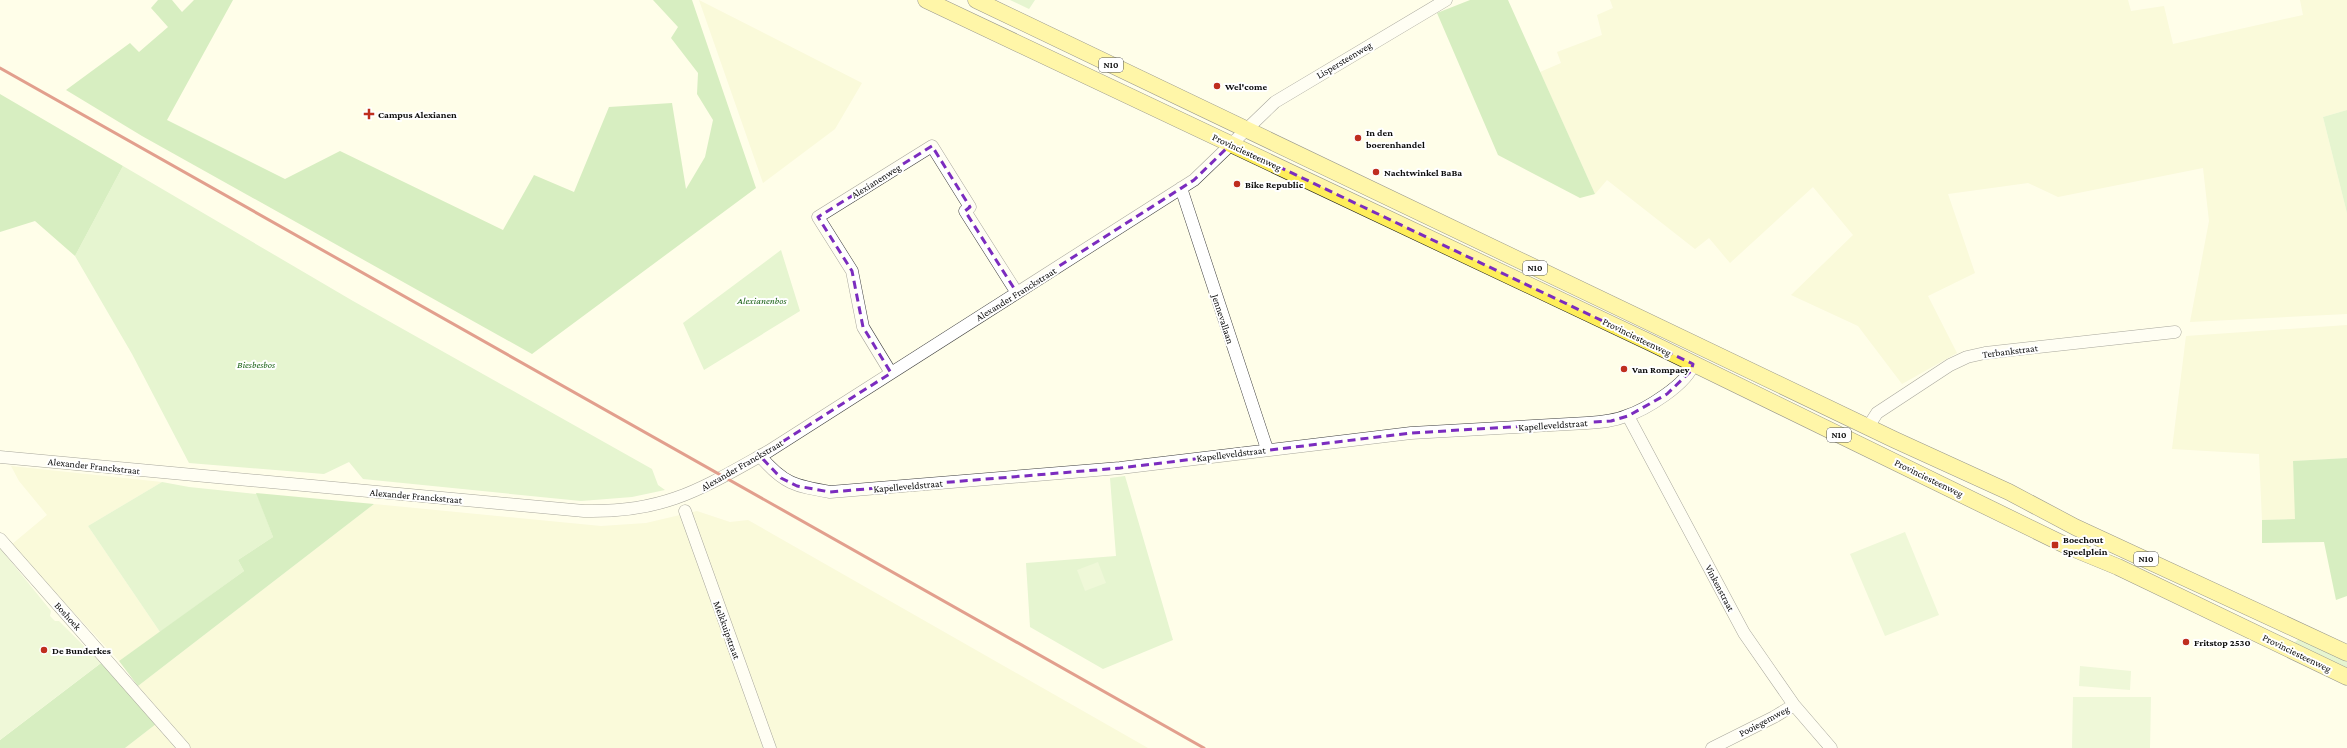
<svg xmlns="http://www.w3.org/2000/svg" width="2347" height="748" font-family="'Crimson Pro',serif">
	<rect width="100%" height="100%" fill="#fffee9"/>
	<path fill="#f3f5c8" d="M699,0L862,83L835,129L763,183Z
		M1610,0H2128L2131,11L2164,6L2173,44L2303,15L2300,0H2347V110L2323,117L2347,213V314L2190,322L2209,221L2203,168L2058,197L2028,183L1948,194L1975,273L1928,296L1957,353L1902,384L1858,326L1791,295L1853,235L1813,187L1730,263L1709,238L1695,249L1607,180L1595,194L1540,72L1561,63L1557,52L1602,35L1597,15L1613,8Z
		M2347,325V458L2293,461L2296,519L2262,520L2259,454L2172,449L2186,336Z
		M11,466L162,482L88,526L160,632L119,661L11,545L47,515L19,481Z
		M374,504L601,526L646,523L697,511L730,522L748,520L1148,748H125L165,717L138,686Z"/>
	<path fill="#c7eab2" d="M1010,0H1035L1029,9Z
		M2347,110V213L2323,117Z
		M123,166L353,301L652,469L658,485L665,490L632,497L581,501L363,479L349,462L324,474L189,463L132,354L75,256Z
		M781,250L800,311L704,370L683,323Z
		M1125,476L1173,640L1103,669L1030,627L1026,563L1116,556L1110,478Z
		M162,482L189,487L257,494L273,537L238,560L244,571L160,632L88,526Z
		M2299,639L2347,662V671L2296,646L2295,642Z"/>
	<path fill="#a7db90" d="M158,0H172L182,12L194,0H233L167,120L285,179L340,151L503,230L534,175L574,192L609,107L672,103L686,189L705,157L713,120L697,94L698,73L671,38L678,27L653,0H692L756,188L532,354L142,136L66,90L130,43L139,52L168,27L151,8Z
		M1470,0H1508L1595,194L1580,198L1498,155L1437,13Z
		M0,94L123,166L75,256L35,221L0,232Z
		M2347,458V596L2336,600L2324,542L2262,543V520L2295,519L2293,461Z
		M256,493L374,504L138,686L119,661L244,571L238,560L273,537Z
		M101,663L156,724L125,748H0V740Z"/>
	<path fill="#dbf1c4" d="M1905,532L1939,615L1885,636L1850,554Z
		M0,548L51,611L50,616L55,621H59L101,663L0,740Z
		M1098,562L1106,583L1085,591L1077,570Z
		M2080,666L2131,671L2130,690L2079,686Z
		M2073,697H2151L2150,748H2072Z"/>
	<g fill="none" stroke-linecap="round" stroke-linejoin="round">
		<g stroke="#3e3e3e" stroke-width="13">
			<path id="minor" d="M1181,188L1267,449
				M891,373L863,327L852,271L818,217L932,146L970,207L965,211L1017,293
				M1628,416L1744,633L1794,705L1831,748
				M1868,427L1877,413L1950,365L1967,357L1985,353L2175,332
				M760,456C784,484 795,486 830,492L1120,468L1411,433L1587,423C1601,422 1614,421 1626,416C1645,410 1688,384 1693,364
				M0,457L584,511C665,513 701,489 769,451L1194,180L1275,102L1446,0
				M685,511L770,748
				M0,539L184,748
				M1712,748L1774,717L1794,705"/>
		</g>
		<g stroke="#1c1c1c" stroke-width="17">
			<path id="major" d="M926,0L1651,343L2067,546L2118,567L2347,677
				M976,0L1895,440L2009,492L2075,527L2347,653"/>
		</g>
		<use href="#minor" stroke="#fff" stroke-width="12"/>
		<use href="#major" stroke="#feee5a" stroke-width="16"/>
		<path stroke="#bf2e1e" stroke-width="3" d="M0,68L1204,748"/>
	</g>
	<path d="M0 0H2347V748H0ZM1231,144L1693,364L1691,371L1667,394L1628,416L1611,421L1411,433L1120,468L830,492L797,486L781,478L760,456L891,373L863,327L852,271L818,217L932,146L970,207L965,211L1017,293L1194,180Z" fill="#fffee9" fill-opacity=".55" fill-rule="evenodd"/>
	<path fill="none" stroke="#7b2cbf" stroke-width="3" stroke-dasharray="8 5" stroke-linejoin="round" d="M1231,144L1693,364L1691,371L1667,394L1628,416L1611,421L1411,433L1120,468L830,492L797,486L781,478L760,456L891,373L863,327L852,271L818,217L932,146L970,207L965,211L1017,293L1194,180Z"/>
	<g fill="#bf2e1e" stroke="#fff" stroke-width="1.5">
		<circle cx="1217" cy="86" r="4"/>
		<path d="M367 108h4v4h4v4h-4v4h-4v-4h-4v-4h4z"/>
		<circle cx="1358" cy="138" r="4"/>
		<circle cx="1376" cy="172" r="4"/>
		<circle cx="1237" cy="184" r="4"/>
		<circle cx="1624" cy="369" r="4"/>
		<rect x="2051" y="541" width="8" height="8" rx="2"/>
		<circle cx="2186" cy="642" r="4"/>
		<circle cx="44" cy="650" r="4"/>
	</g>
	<g text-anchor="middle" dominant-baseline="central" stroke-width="4" stroke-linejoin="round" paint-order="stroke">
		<g fill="#fff" stroke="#545454" stroke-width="1">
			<rect x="1099" y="58" width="24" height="14" rx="3"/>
			<rect x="1523" y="261" width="24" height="14" rx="3"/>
			<rect x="1827" y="428" width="24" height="14" rx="3"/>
			<rect x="2134" y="552" width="24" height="14" rx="3"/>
		</g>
		<g font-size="9" font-weight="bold" fill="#0b0b0b">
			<text x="1111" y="65">N10</text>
			<text x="1535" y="268">N10</text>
			<text x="1839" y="435">N10</text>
			<text x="2146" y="559">N10</text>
		</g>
		<g font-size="10" fill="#0b0b0b" stroke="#fff">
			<text transform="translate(1344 60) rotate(-31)">Lispersteenweg</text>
			<text transform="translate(1247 152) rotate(25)">Provinciesteenweg</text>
			<text transform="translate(876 181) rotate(-32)">Alexianenweg</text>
			<text transform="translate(1016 294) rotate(-32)">Alexander Franckstraat</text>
			<text transform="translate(1223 319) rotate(72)">Jennevallaan</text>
			<text transform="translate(1637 337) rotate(26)">Provinciesteenweg</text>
			<text transform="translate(2010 351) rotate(-7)">Terbankstraat</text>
			<text transform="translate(1553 425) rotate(-4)">Kapelleveldstraat</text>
			<text transform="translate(1231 454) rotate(-7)">Kapelleveldstraat</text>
			<text transform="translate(742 465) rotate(-30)">Alexander Franckstraat</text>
			<text transform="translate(94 466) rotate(6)">Alexander Franckstraat</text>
			<text transform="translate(1929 478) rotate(26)">Provinciesteenweg</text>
			<text transform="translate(908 486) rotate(-5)">Kapelleveldstraat</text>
			<text transform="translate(416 496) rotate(5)">Alexander Franckstraat</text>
			<text transform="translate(1720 588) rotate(62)">Vinkenstraat</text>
			<text transform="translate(68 616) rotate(48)">Boshoek</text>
			<text transform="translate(727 630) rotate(70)">Melkkuipstraat</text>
			<text transform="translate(2297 653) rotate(26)">Provinciesteenweg</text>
			<text transform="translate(1764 721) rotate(-28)">Pooiegemweg</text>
		</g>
		<g font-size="10" font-weight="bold" fill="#0b0b0b" stroke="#fff" text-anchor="start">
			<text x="1225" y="86">Wel'come</text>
			<text x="378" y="114">Campus Alexianen</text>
			<text x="1366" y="132">In den<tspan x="1366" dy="12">boerenhandel</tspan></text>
			<text x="1384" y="172">Nachtwinkel BaBa</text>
			<text x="1245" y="184">Bike Republic</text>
			<text x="1632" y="369">Van Rompaey</text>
			<text x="2063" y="539">Boechout<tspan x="2063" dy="12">Speelplein</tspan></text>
			<text x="2194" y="642">Fritstop 2530</text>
			<text x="52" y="650">De Bunderkes</text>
		</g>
		<g font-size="10" font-style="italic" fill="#1e641a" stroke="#fff">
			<text x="762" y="300">Alexianenbos</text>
			<text x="256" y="364">Biesbesbos</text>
		</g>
	</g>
</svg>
